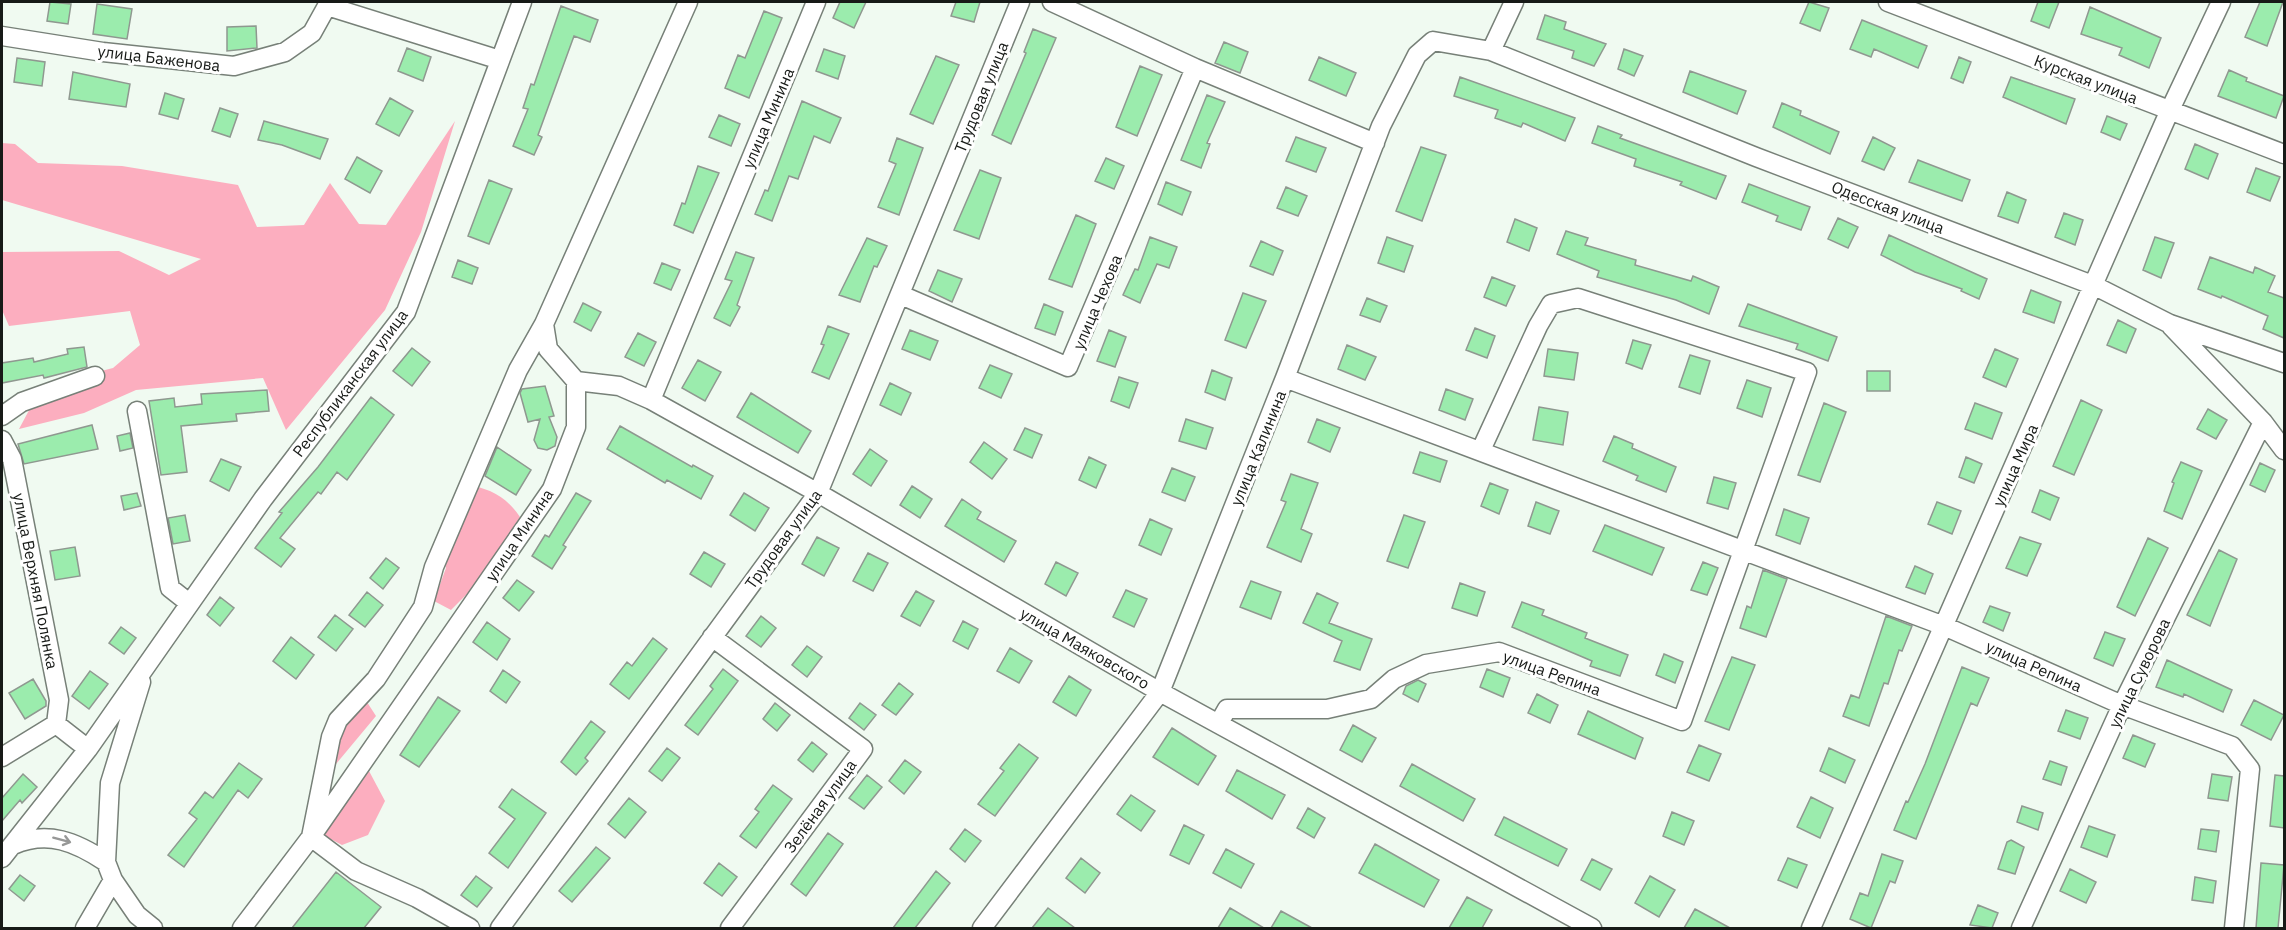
<svg xmlns="http://www.w3.org/2000/svg" width="2286" height="930" font-family="'IBM Plex Sans',sans-serif">
	<rect width="100%" height="100%" fill="#f0faf1"/>
	<path fill="#fcaebf" d="M455,121L421,232L385,310L286,430L263,378L136,390L84,413L19,429L42,386L113,368L140,345L130,311L9,326L2,310V252L119,251L169,275L201,259L2,200V143L15,144L38,163L122,166L238,185L257,227L304,225L330,183L359,224L386,225Z
		M466,484C490,489 506,496 520,517L477,584L451,610L434,601L446,568L437,545Z
		M365,699L376,716L331,770L341,726Z
		M369,771L385,801L368,835L342,845L323,835Z"/>
	<path fill="#9becad" stroke="#8f9890" stroke-width="1.5" d="M50,2L71,4L68,24L47,21Z
		M840,2H866L854,28L833,18Z
		M956,2H980L974,22L951,16Z
		M1809,2L1829,8L1820,31L1800,23Z
		M2038,2H2059L2049,28L2031,21Z
		M2260,2H2283L2267,46L2245,37Z
		M97,4L132,9L127,39L93,34Z
		M561,6L598,20L590,42L574,36L538,135L542,137L534,155L513,146L528,109L523,108L531,84L534,85Z
		M2090,7L2161,38L2149,68L2119,55L2122,48L2081,34Z
		M764,11L782,18L749,98L725,88L738,55L745,58Z
		M1545,15L1566,22L1564,29L1606,44L1594,66L1572,58L1574,51L1537,39Z
		M1862,20L1927,46L1918,68L1874,49L1871,57L1850,49Z
		M256,26L257,48L227,51V27Z
		M1033,29L1056,38L1011,144L992,135L1026,53L1024,52Z
		M1224,42L1248,52L1240,73L1215,63Z
		M407,48L431,57L423,81L398,71Z
		M824,49L845,56L838,79L816,71Z
		M1624,49L1643,56L1634,76L1618,69Z
		M936,56L959,65L933,124L910,114Z
		M1319,57L1356,73L1346,96L1309,80Z
		M1959,57L1971,62L1963,83L1951,78Z
		M17,58L45,62L42,86L14,82Z
		M1140,66L1162,75L1137,136L1116,127Z
		M2229,70L2247,78L2246,81L2284,96L2276,118L2218,96Z
		M1690,71L1746,91L1737,114L1683,92Z
		M73,72L130,84L126,107L69,99Z
		M1460,77L1575,118L1565,141L1523,123L1521,127L1495,118L1498,110L1454,96Z
		M2011,77L2075,99L2066,124L2003,97Z
		M165,93L184,99L178,119L159,114Z
		M1207,95L1225,102L1207,143L1210,144L1201,168L1181,160Z
		M390,98L413,111L399,136L376,124Z
		M802,101L841,118L830,143L814,136L798,179L789,176L772,221L755,214L765,190L768,191Z
		M1782,103L1801,111L1800,115L1839,132L1830,154L1773,127Z
		M220,108L238,114L230,137L212,131Z
		M719,115L740,124L731,146L709,137Z
		M2107,116L2127,124L2120,140L2101,132Z
		M264,121L328,139L320,159L282,145L258,140Z
		M1598,126L1622,135L1620,138L1726,176L1716,199L1680,185L1682,182L1634,166L1636,159L1592,143Z
		M1296,137L1326,148L1316,172L1286,161Z
		M1873,137L1895,148L1884,170L1862,161Z
		M897,138L923,148L899,215L878,207L896,164L889,161Z
		M2195,144L2218,154L2208,179L2185,169Z
		M1421,147L1446,155L1422,221L1396,211Z
		M357,157L382,171L370,193L345,179Z
		M1106,158L1124,166L1114,189L1095,181Z
		M1918,160L1970,180L1962,201L1909,182Z
		M698,166L719,173L693,233L674,225L682,203L685,204Z
		M2256,168L2280,177L2270,201L2247,192Z
		M980,170L1001,178L979,239L954,230Z
		M489,180L512,189L489,244L468,236Z
		M1166,182L1191,192L1182,215L1158,204Z
		M1749,184L1810,207L1801,230L1776,221L1778,216L1742,202Z
		M1286,187L1307,196L1298,216L1277,208Z
		M2007,192L2026,200L2018,223L1998,216Z
		M2064,213L2083,220L2075,245L2055,237Z
		M1076,215L1096,224L1072,287L1049,279Z
		M1838,218L1858,227L1848,248L1828,239Z
		M1515,219L1537,228L1529,251L1507,242Z
		M1566,231L1588,238L1585,245L1636,260L1635,265L1691,281L1693,276L1719,287L1709,314L1676,300L1597,277L1599,271L1557,254Z
		M1889,235L1987,279L1979,299L1961,291L1962,289L1915,272L1881,255Z
		M1150,237L1177,247L1169,268L1157,264L1140,303L1123,295L1135,269L1138,270Z
		M1387,237L1413,246L1404,272L1378,263Z
		M2155,237L2174,243L2161,278L2143,270Z
		M867,238L887,246L877,267L874,266L860,302L839,295Z
		M1261,241L1283,251L1273,275L1250,266Z
		M736,252L754,258L737,305L740,307L730,326L714,318L732,281L725,279Z
		M2210,257L2253,273L2255,267L2275,276L2268,292L2284,298V338L2263,329L2268,316L2222,296L2221,298L2198,289Z
		M458,260L478,268L472,284L452,277Z
		M662,263L680,270L671,290L654,283Z
		M938,270L962,279L952,302L929,291Z
		M1492,277L1515,286L1506,306L1484,297Z
		M2031,290L2061,302L2054,323L2023,312Z
		M1243,293L1266,301L1246,348L1225,340Z
		M1367,298L1387,306L1380,322L1360,315Z
		M583,303L601,312L591,331L574,322Z
		M1044,304L1063,312L1055,335L1035,328Z
		M1748,304L1837,337L1828,361L1796,349L1798,344L1739,326Z
		M2118,320L2136,329L2126,353L2107,345Z
		M828,326L849,334L829,379L812,372L824,345L821,344Z
		M1475,328L1495,336L1487,358L1466,350Z
		M910,330L938,341L930,360L902,349Z
		M1109,330L1126,337L1115,367L1097,361Z
		M638,333L656,342L644,366L625,357Z
		M1633,340L1651,345L1642,369L1626,363Z
		M1347,345L1376,357L1365,380L1338,369Z
		M84,347L87,367L44,378L43,375L2,383V363L33,358L34,362L68,354L67,349Z
		M412,348L430,362L412,386L393,371Z
		M1548,349L1578,353L1574,380L1544,376Z
		M1995,349L2018,359L2006,387L1983,377Z
		M1690,355L1710,361L1700,394L1679,387Z
		M698,360L721,372L705,401L682,388Z
		M990,365L1012,374L1001,398L979,388Z
		M1212,370L1232,378L1225,400L1205,392Z
		M1867,371H1890V391H1867Z
		M1119,377L1138,383L1129,408L1111,401Z
		M1747,380L1771,388L1762,417L1737,408Z
		M890,383L911,393L901,415L880,405Z
		M545,386L554,416L549,417L557,437L555,446L547,450L538,448L534,440L540,419L528,422L520,393L522,389Z
		M1446,389L1473,399L1465,420L1439,410Z
		M267,390L269,411L236,414L237,421L181,426L187,472L161,475L149,401L174,398L175,407L202,404L201,394Z
		M751,393L811,431L798,453L737,417Z
		M371,397L394,415L347,480L337,472L321,494L318,492L280,538L295,549L281,567L255,548L282,513L279,512L318,467Z
		M2081,400L2102,410L2074,475L2053,466Z
		M1824,403L1846,412L1820,482L1798,475Z
		M1975,403L2002,413L1992,439L1965,429Z
		M1539,407L1568,412L1563,445L1533,440Z
		M2208,409L2227,420L2216,439L2197,429Z
		M1186,419L1213,428L1206,449L1179,441Z
		M1317,419L1340,428L1330,452L1308,442Z
		M92,425L98,449L24,464L18,444Z
		M620,426L692,467L693,465L713,476L701,499L667,480L665,483L607,449Z
		M1025,428L1042,435L1032,458L1014,450Z
		M130,433L133,448L120,451L117,436Z
		M1614,436L1633,444L1632,448L1676,467L1666,492L1636,480L1638,476L1603,461Z
		M984,442L1007,459L992,479L970,462Z
		M497,447L531,470L516,495L485,476Z
		M870,449L887,461L871,486L853,474Z
		M1420,452L1447,461L1440,482L1413,473Z
		M1089,457L1106,465L1096,488L1079,480Z
		M1966,457L1982,464L1974,483L1959,477Z
		M221,459L241,467L229,491L210,481Z
		M2181,462L2202,471L2182,519L2164,511L2174,483L2172,482Z
		M2260,463L2275,470L2265,492L2250,485Z
		M1172,468L1195,477L1185,501L1162,492Z
		M1291,474L1318,483L1301,529L1312,534L1301,562L1267,547L1286,502L1281,500Z
		M1714,477L1736,483L1728,509L1707,503Z
		M1490,483L1508,490L1499,514L1481,506Z
		M912,486L932,499L920,518L900,505Z
		M2040,490L2059,498L2050,520L2032,512Z
		M137,493L141,506L124,510L121,496Z
		M576,493L591,501L563,545L566,547L552,569L532,556L545,535L549,537Z
		M744,493L769,508L755,531L730,515Z
		M962,499L981,512L977,519L1016,541L1004,562L945,526Z
		M1536,502L1559,511L1550,534L1528,526Z
		M1937,502L1961,511L1952,534L1928,524Z
		M1784,509L1809,518L1800,544L1776,535Z
		M185,515L190,541L173,544L168,518Z
		M1404,515L1425,522L1408,568L1387,561Z
		M1150,519L1172,529L1161,555L1139,545Z
		M1605,525L1664,548L1652,575L1593,551Z
		M817,537L839,548L824,576L802,564Z
		M2020,537L2041,544L2027,576L2006,568Z
		M2148,538L2168,548L2135,616L2117,607Z
		M75,547L80,576L55,580L50,551Z
		M2219,550L2237,559L2210,626L2187,615Z
		M704,552L725,564L711,587L690,574Z
		M868,553L888,563L873,591L853,581Z
		M386,558L399,568L383,589L370,578Z
		M1056,562L1078,573L1066,596L1045,584Z
		M1703,562L1718,568L1707,595L1691,590Z
		M1915,566L1933,574L1925,594L1906,587Z
		M1763,570L1787,579L1766,637L1740,628L1747,606L1751,608Z
		M517,580L534,592L519,611L503,598Z
		M1251,581L1281,592L1271,619L1240,607Z
		M1460,583L1485,592L1477,616L1452,608Z
		M1126,590L1147,599L1134,627L1113,617Z
		M916,591L934,601L920,626L901,616Z
		M367,592L383,605L365,627L349,615Z
		M1317,593L1338,603L1329,623L1372,639L1360,670L1334,661L1342,641L1303,623Z
		M220,597L234,608L220,626L207,615Z
		M1522,602L1544,610L1542,615L1587,633L1585,638L1628,655L1620,676L1590,666L1592,661L1512,627Z
		M1990,606L2010,613L2003,631L1983,622Z
		M335,615L353,629L336,651L318,637Z
		M761,616L776,628L761,647L746,636Z
		M1886,616L1912,626L1902,651L1899,650L1888,684L1884,683L1869,726L1843,716L1851,695L1859,698Z
		M963,621L978,629L968,649L953,641Z
		M487,622L510,639L497,660L473,642Z
		M121,627L136,638L124,654L109,643Z
		M2105,632L2125,639L2113,666L2094,658Z
		M291,637L314,655L296,679L273,661Z
		M653,638L667,649L629,699L610,684L627,662L632,666Z
		M807,646L822,657L807,677L792,665Z
		M1010,648L1032,661L1019,683L997,671Z
		M1664,654L1683,662L1675,683L1656,675Z
		M1732,657L1755,665L1729,730L1705,721Z
		M2167,660L2232,690L2223,712L2184,694L2183,697L2156,687Z
		M1962,667L1989,678L1977,706L1971,703L1916,839L1894,830L1906,801L1908,802L1925,764Z
		M723,669L738,681L698,735L685,725L713,689L710,686Z
		M1487,669L1510,678L1503,697L1480,687Z
		M503,670L520,682L506,703L490,691Z
		M90,671L108,684L89,709L72,696Z
		M1069,676L1091,690L1076,716L1053,702Z
		M33,679L46,701V706L25,719L9,693Z
		M1418,680L1426,684L1418,702L1403,694L1406,686Z
		M899,683L913,694L896,715L882,705Z
		M1537,694L1558,705L1550,723L1528,713Z
		M438,697L460,711L419,767L400,755Z
		M2254,700L2284,715L2271,740L2241,725Z
		M775,703L790,715L777,731L763,719Z
		M860,703L876,715L864,730L849,718Z
		M2066,710L2088,718L2080,739L2058,731Z
		M1588,711L1643,738L1635,759L1578,734Z
		M591,721L605,732L585,758L588,761L576,775L561,762Z
		M1353,725L1376,738L1362,762L1340,750Z
		M1172,728L1216,756L1198,785L1153,757Z
		M2133,735L2155,744L2145,767L2123,758Z
		M812,742L827,754L813,772L798,760Z
		M1019,744L1038,758L995,816L978,804L1004,771L1000,768Z
		M1699,745L1721,754L1709,781L1687,772Z
		M667,748L680,758L662,781L649,771Z
		M1829,748L1855,760L1845,783L1820,771Z
		M905,760L921,772L904,794L889,781Z
		M2050,761L2067,767L2061,785L2043,779Z
		M239,763L262,779L248,798L238,790L184,867L168,855L197,819L189,813L205,792L213,798Z
		M1412,764L1475,799L1463,821L1400,786Z
		M1237,770L1285,795L1272,819L1226,791Z
		M23,774L37,787L22,803L20,800L2,821V798Z
		M2212,774L2232,777L2228,801L2208,798Z
		M867,775L882,787L864,809L849,798Z
		M2275,775L2284,776V828L2270,826Z
		M773,785L792,799L756,848L740,836L759,812L755,809Z
		M512,789L546,813L508,868L489,853L515,819L499,807Z
		M1131,795L1155,811L1141,831L1117,814Z
		M1811,797L1833,808L1820,838L1797,827Z
		M629,798L646,812L625,838L608,824Z
		M2022,806L2043,813L2038,830L2017,822Z
		M1308,808L1325,818L1314,838L1297,828Z
		M1672,812L1694,821L1684,845L1663,836Z
		M1504,817L1567,849L1558,866L1495,835Z
		M1184,825L1204,835L1189,864L1170,855Z
		M2089,826L2115,835L2107,857L2081,847Z
		M965,829L981,841L965,862L950,849Z
		M2201,829L2219,831L2216,852L2198,849Z
		M828,833L843,844L806,896L791,884Z
		M2011,840L2024,847L2015,874L1998,869L2007,842Z
		M1375,844L1439,880L1424,907L1359,873Z
		M596,847L610,858L572,902L559,891Z
		M1226,849L1254,864L1241,888L1213,873Z
		M1882,854L1903,861L1895,883L1890,881L1871,928L1850,919L1860,893L1868,896Z
		M1081,858L1100,873L1085,893L1066,878Z
		M1788,858L1807,865L1797,888L1778,880Z
		M1592,859L1612,869L1600,890L1581,880Z
		M719,863L737,877L722,896L704,883Z
		M2261,863L2284,865L2278,928H2256Z
		M2070,869L2096,882L2086,903L2060,891Z
		M936,871L950,883L915,928H893Z
		M336,872L381,907L364,928H292Z
		M20,875L35,886L24,901L9,889Z
		M476,876L492,888L477,907L461,895Z
		M1650,876L1675,890L1659,917L1635,903Z
		M2195,877L2216,881L2213,903L2192,900Z
		M1467,897L1492,910L1482,928H1449Z
		M1978,905L1998,913L1992,928L1970,925Z
		M1048,908L1075,928H1032Z
		M1230,908L1264,928H1218Z
		M1695,909L1730,928H1684Z
		M1281,911L1312,928H1271Z"/>
	<g fill="none" stroke-linecap="round" stroke-linejoin="round">
		<g stroke="#778078" stroke-width="21">
			<path id="minor" d="M1052,2L1195,68L1375,143
				M1888,2L2284,154
				M2,36L103,52L234,66L285,52L312,33L327,6L500,60
				M1491,51L1756,157L2095,286L2170,324L2284,363
				M901,295L1068,367L1195,68
				M2171,326L2263,422L2284,450
				M1285,378L1944,626L2122,705L2232,746L2250,769L2234,928
				M576,381L619,386L651,400L818,493L1160,692L1592,928
				M651,400L816,2
				M137,411L170,588L189,603
				M2,416L22,402L95,376
				M2,440L12,459L59,700L56,724
				M712,637L863,749L730,928
				M141,682L110,783L106,862L113,880L137,915L153,928
				M1219,723L1227,709H1327L1371,699L1394,679L1426,664L1499,652L1682,721L1807,372L1578,298L1551,304L1538,326L1481,450
				M56,724L88,749
				M2,757L56,724
				M13,845C48,830 76,842 106,862
				M2,858L88,749L263,499L406,312L522,2
				M85,928L113,880
				M242,928L311,837L552,489L576,427V381L548,349L544,324L688,2
				M470,928L417,898L356,871L311,837L331,737L338,720L376,679L423,607L434,567L518,370L544,324
				M500,928L818,493L1020,2
				M982,928L1160,692L1285,378L1381,126L1417,55L1433,41L1491,51L1514,2
				M1811,928L2169,112L2221,2
				M2021,928L2122,705L2263,422"/>
		</g>
		<use href="#minor" stroke="#fff" stroke-width="18"/>
	</g>
	<defs><path id="oneway-shaft" d="M-6 0H5M1.5-3L5.5 0L1.5 3" fill="none" stroke-width="1.6" stroke-linecap="round" stroke-linejoin="round" transform="scale(1.5)"/></defs>
	<use stroke="#979897" href="#oneway-shaft" transform="translate(62 840) rotate(15)"/>
	<g text-anchor="middle" dominant-baseline="central" stroke-width="6" stroke-linejoin="round" paint-order="stroke">
		<g font-size="16" fill="#171a17" stroke="#fff">
			<text transform="translate(159 58) rotate(7)">улица Баженова</text>
			<text transform="translate(2086 79) rotate(21)">Курская улица</text>
			<text transform="translate(981 97) rotate(-68)">Трудовая улица</text>
			<text transform="translate(768 118) rotate(-67)">улица Минина</text>
			<text transform="translate(1888 207) rotate(21)">Одесская улица</text>
			<text transform="translate(1097 302) rotate(-67)">улица Чехова</text>
			<text transform="translate(350 383) rotate(-53)">Республиканская улица</text>
			<text transform="translate(1258 448) rotate(-68)">улица Калинина</text>
			<text transform="translate(2015 465) rotate(-66)">улица Мира</text>
			<text transform="translate(519 535) rotate(-56)">улица Минина</text>
			<text transform="translate(783 539) rotate(-54)">Трудовая улица</text>
			<text transform="translate(36 581) rotate(79)">улица Верхняя Полянка</text>
			<text transform="translate(1085 648) rotate(30)">улица Маяковского</text>
			<text transform="translate(2034 666) rotate(24)">улица Репина</text>
			<text transform="translate(1552 673) rotate(20)">улица Репина</text>
			<text transform="translate(2139 673) rotate(-64)">улица Суворова</text>
			<text transform="translate(820 806) rotate(-54)">Зелёная улица</text>
		</g>
	</g>
	<rect width="2286" height="930" fill="none" stroke="#171a17" stroke-width="6"/>
</svg>
